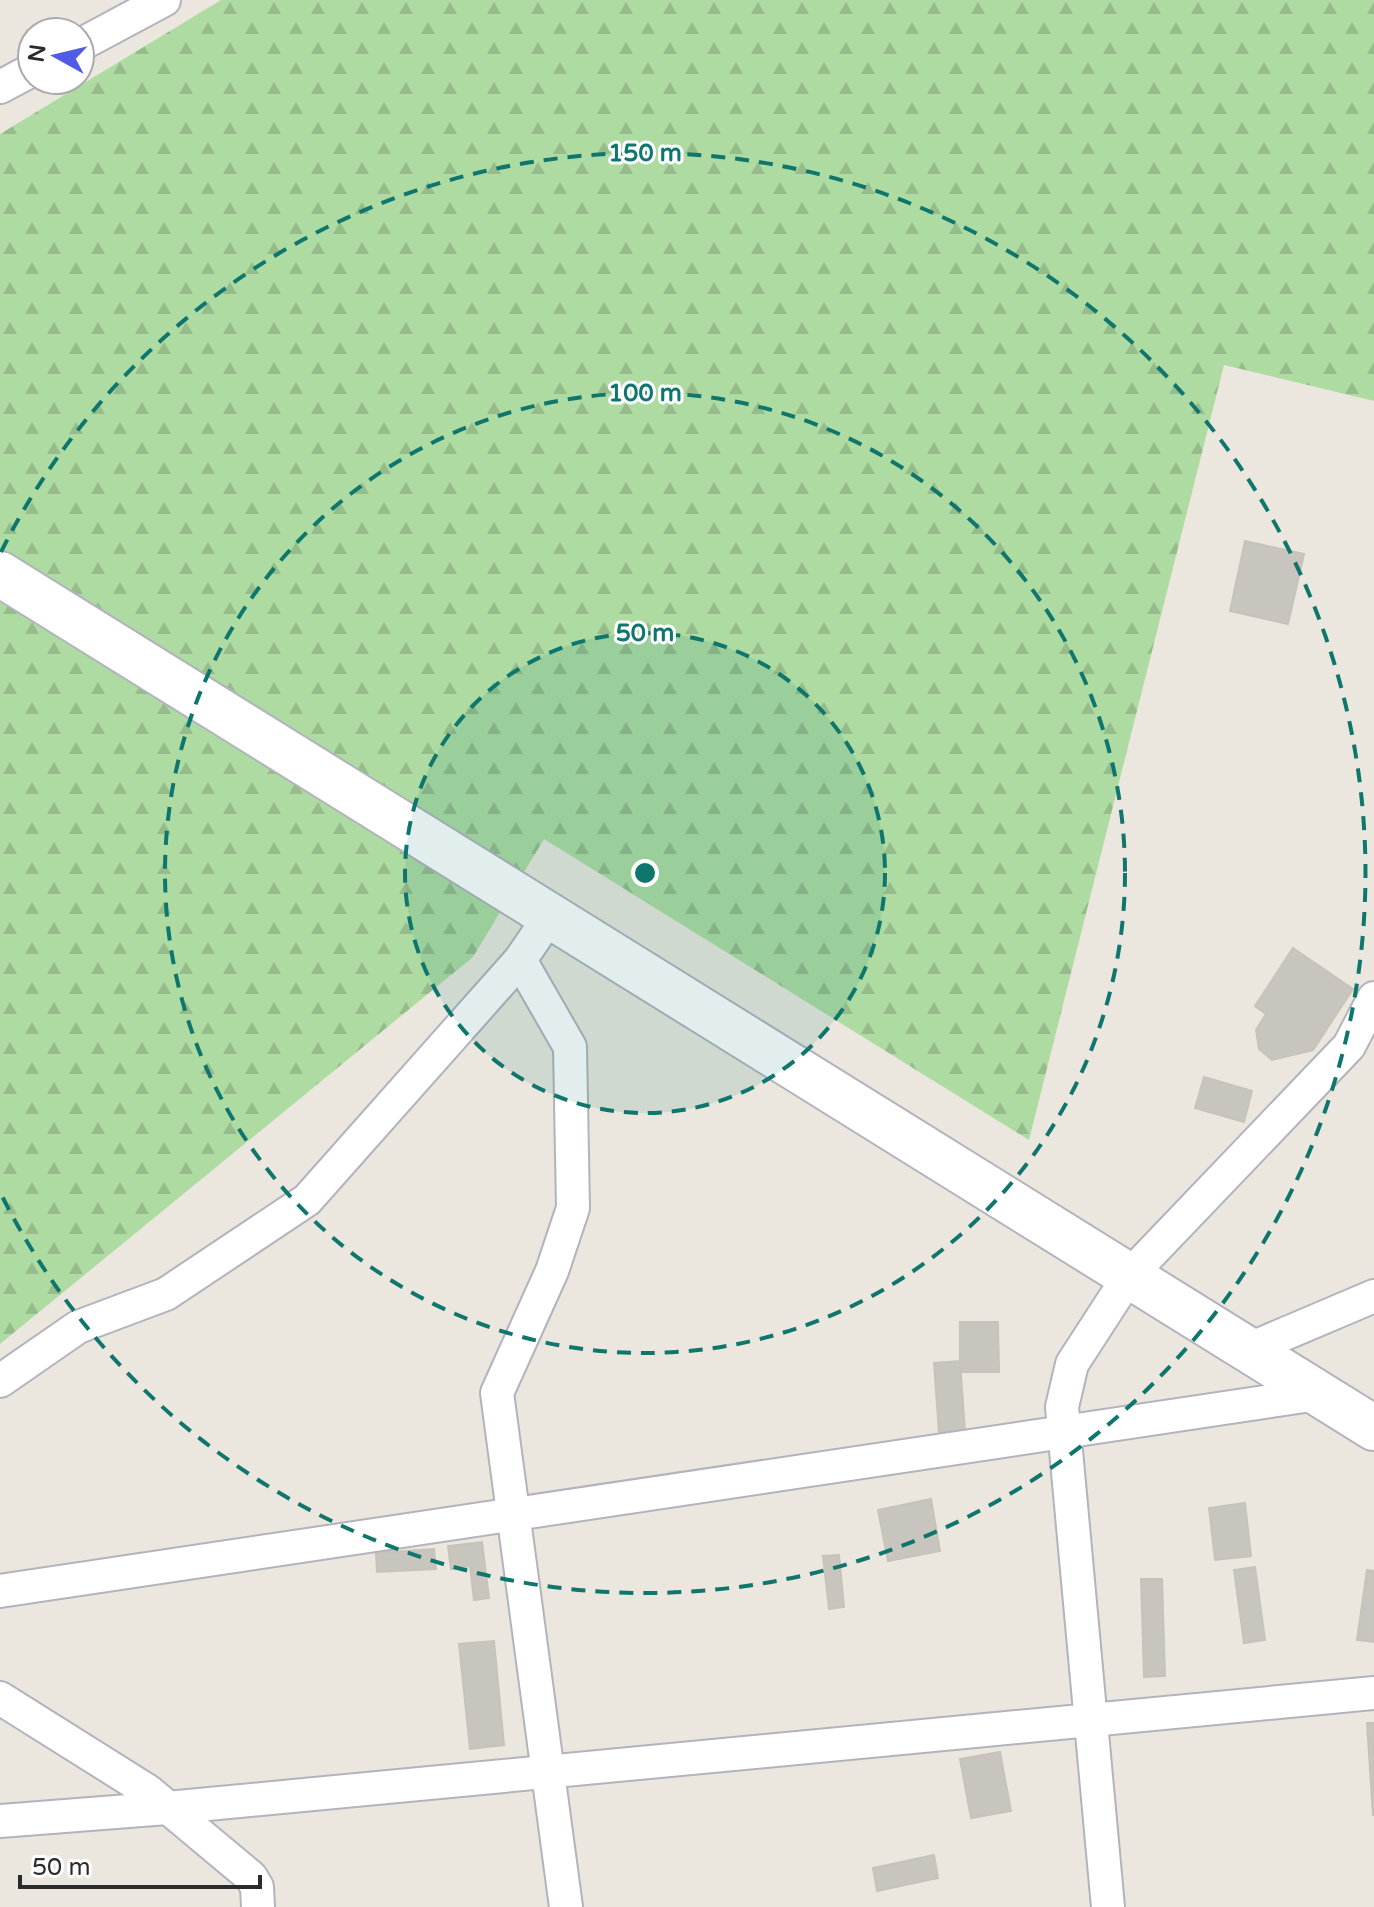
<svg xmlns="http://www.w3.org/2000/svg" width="1374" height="1907" font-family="'Varela Round',sans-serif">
	<defs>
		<pattern id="forest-firs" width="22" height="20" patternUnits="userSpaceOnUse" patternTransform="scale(2)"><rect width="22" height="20" fill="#aedba1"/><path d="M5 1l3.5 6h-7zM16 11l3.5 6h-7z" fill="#96bc8b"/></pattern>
	</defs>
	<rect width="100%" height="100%" fill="#ebe7de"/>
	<path fill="url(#forest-firs)" d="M221,0H1374V401L1224,365L1029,1140L544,839L473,957L0,1344V134Z"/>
	<path fill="#c7c5bd" stroke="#c6c3b8" stroke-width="2" d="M1245,541L1304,554L1288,624L1230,611Z
		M1293,948L1353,989L1313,1050L1272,1060L1259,1049L1256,1030L1266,1014L1255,1006Z
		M1204,1077L1252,1091L1244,1122L1195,1108Z
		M960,1322H998L999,1372H960Z
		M960,1361L965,1431L939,1433L934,1363Z
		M931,1499L940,1551L888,1561L878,1510Z
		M1245,1503L1251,1556L1215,1560L1209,1508Z
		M482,1542L489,1598L474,1600L470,1566L451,1569L448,1546Z
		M434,1549L436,1569L377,1572L376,1553Z
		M839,1555L844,1607L829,1609L823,1556Z
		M1255,1567L1265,1640L1244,1643L1234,1570Z
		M1367,1570L1374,1571V1642L1357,1640Z
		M1141,1579H1162L1165,1676L1144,1677Z
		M494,1641L504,1745L470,1749L459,1644Z
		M1367,1723H1374L1373,1816Z
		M1000,1752L1011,1811L971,1818L960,1759Z
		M934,1855L938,1878L877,1891L873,1868Z"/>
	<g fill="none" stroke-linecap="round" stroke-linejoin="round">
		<g stroke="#b2b3bd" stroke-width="36">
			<path id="street" d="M80,45L164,0
				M0,87L32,70
				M520,960L570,1047L573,1208L552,1271L497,1393L566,1907
				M1247,1350L1374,1296
				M0,1381L78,1327L166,1294L307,1200L520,960L550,916
				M0,1591L1318,1394
				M0,1698L148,1791L251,1877L257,1887L258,1907
				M0,1821L167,1808L1374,1693
				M1108,1907L1062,1407L1072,1364L1129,1276L1349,1046L1374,998"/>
		</g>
		<g stroke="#b2b3bd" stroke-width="48">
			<path id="secondary" d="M0,574L1374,1428"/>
		</g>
		<use href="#street" stroke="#fff" stroke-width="32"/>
		<use href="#secondary" stroke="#fff" stroke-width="44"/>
	</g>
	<circle cx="645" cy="873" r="240" fill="#0f766e" fill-opacity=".12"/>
	<g fill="none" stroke="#0f766e" stroke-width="4" stroke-dasharray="14 10">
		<circle cx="645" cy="873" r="240"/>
		<circle cx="645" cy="873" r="480"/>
		<path d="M1 552A720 720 0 1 1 1 1194"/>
	</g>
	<circle cx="645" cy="873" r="12" fill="#0f766e" stroke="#fff" stroke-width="4"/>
	<g font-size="24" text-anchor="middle" font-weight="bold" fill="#0f766e" stroke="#fff" stroke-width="6" stroke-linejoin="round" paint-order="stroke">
		<text x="645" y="161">150 m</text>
		<text x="645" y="401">100 m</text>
		<text x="645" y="641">50 m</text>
	</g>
	<g transform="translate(56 56) rotate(278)"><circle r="38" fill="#ffffff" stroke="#aaaaaa" stroke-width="2"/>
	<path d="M0-6L14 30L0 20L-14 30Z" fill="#525be5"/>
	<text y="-12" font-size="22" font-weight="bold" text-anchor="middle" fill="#2b2b2b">N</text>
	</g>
	<path d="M20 1875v12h240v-12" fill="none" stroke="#2b2b2b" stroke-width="4"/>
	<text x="32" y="1875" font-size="24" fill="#2b2b2b" stroke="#ffffff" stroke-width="6" paint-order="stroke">50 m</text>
</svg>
